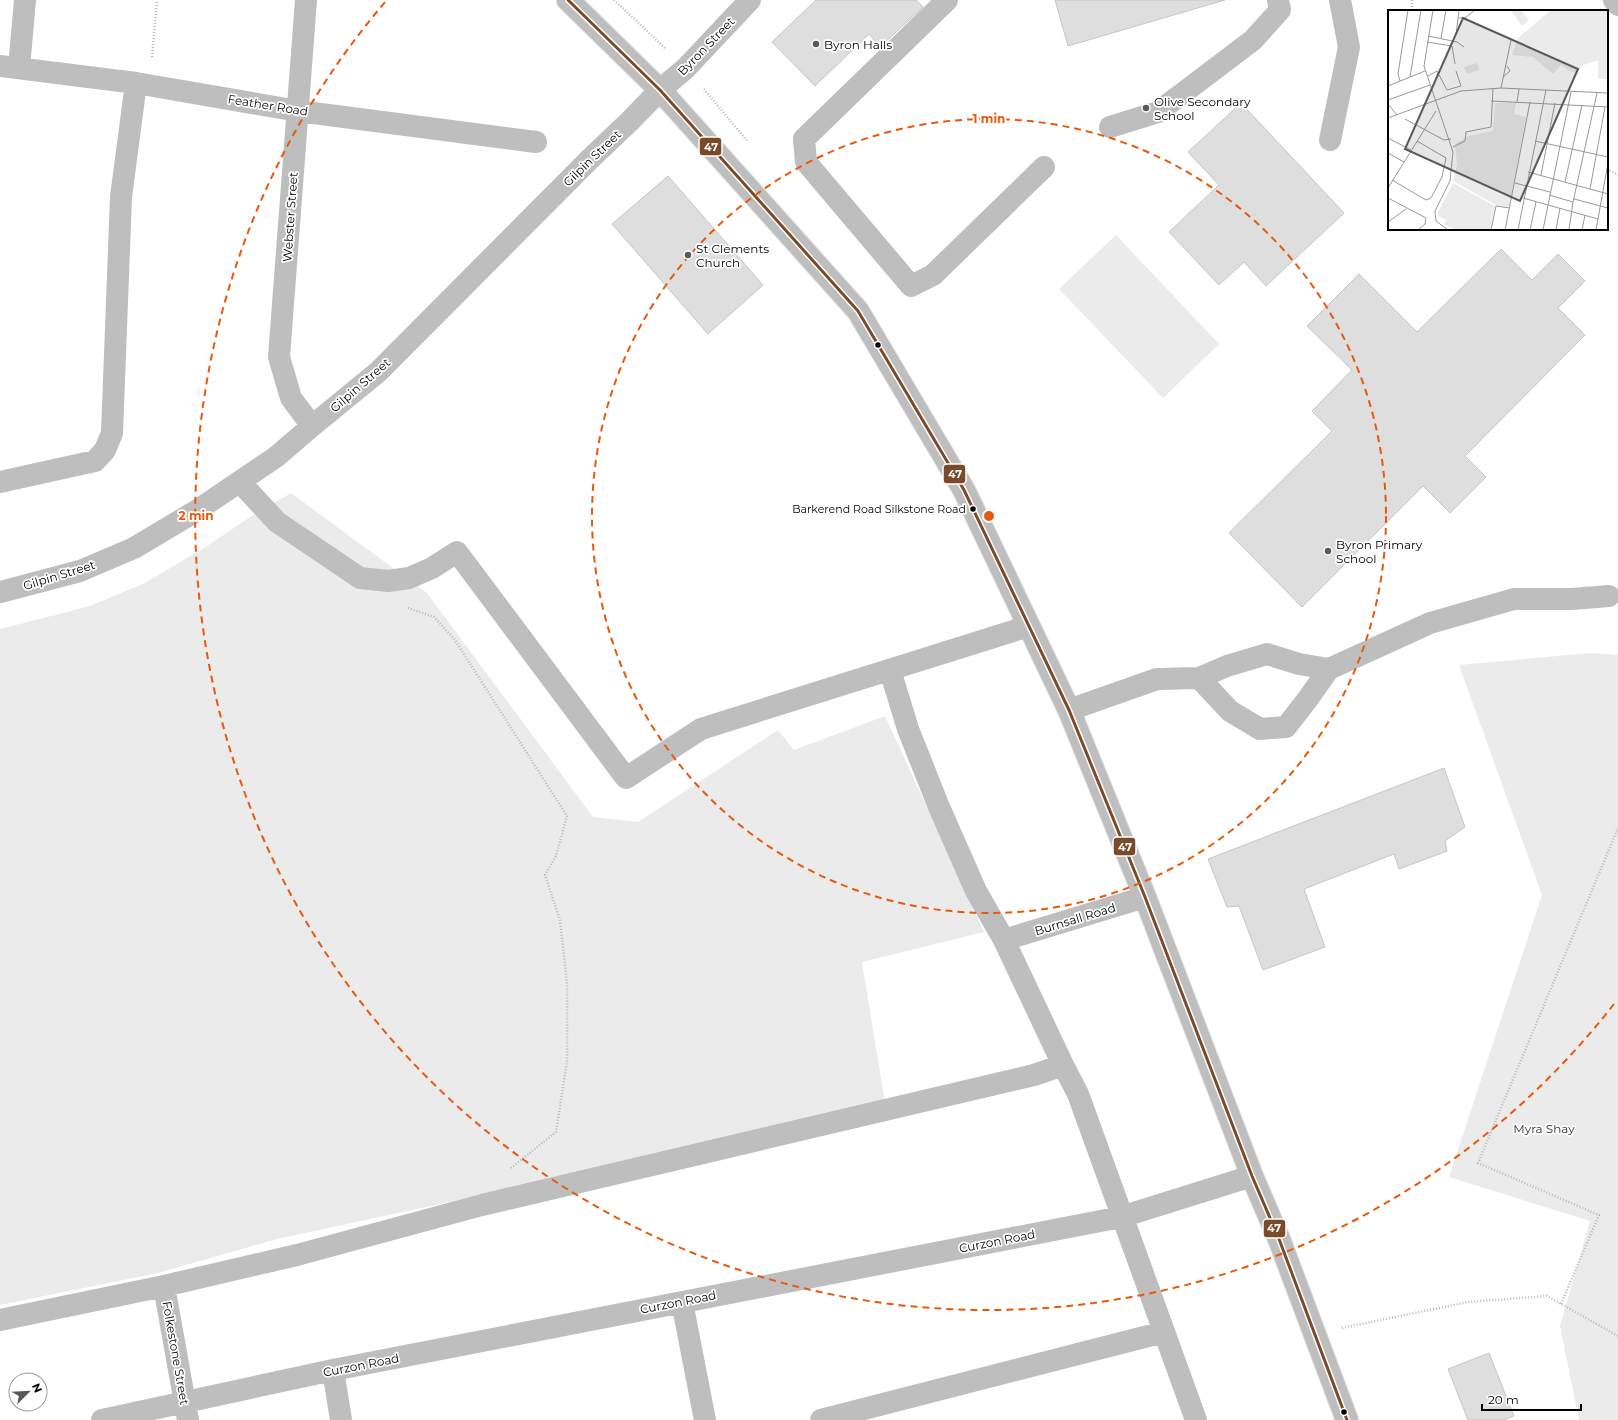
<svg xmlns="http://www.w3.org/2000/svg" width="1618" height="1420" font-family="Montserrat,sans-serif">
	<rect width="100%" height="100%" fill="#fff"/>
	<path fill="#ebebeb" d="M1116,235L1219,344L1163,398L1059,289Z
		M291,493L427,593L593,817L638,822L778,730L794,750L885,716L984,932L862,962L885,1103L501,1191L277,1239L158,1273L0,1305V629L90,606L145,583L207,546L250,517Z
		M1591,653L1618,655V1420H1579L1560,1326L1590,1221L1449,1177L1542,895L1459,665Z"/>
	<path fill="#dedede" stroke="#c6c6c6" d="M816,0H916L923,7L880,47L869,34L815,86L772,42Z
		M1055,0H1225L1068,46Z
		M1241,103L1344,213L1266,286L1244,262L1219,285L1169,232L1219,185L1188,152Z
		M668,176L763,285L708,334L612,224Z
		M1501,249L1532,280L1558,254L1585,281L1558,308L1585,335L1465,456L1486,477L1450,513L1423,486L1302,607L1229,533L1332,431L1312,411L1352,370L1307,326L1359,274L1417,332Z
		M1444,768L1465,827L1445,841L1447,851L1399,869L1394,854L1304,889L1325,947L1263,970L1239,906L1227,907L1208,859Z
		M1489,1353L1514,1416L1504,1420H1468L1448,1369Z"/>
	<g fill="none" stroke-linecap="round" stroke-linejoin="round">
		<g stroke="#dbdbdb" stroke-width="24">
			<path id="major" d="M568,0L660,90L858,311L964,490L1069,710L1145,897L1252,1176L1279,1239L1347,1420"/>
		</g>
		<path stroke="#b9b9b9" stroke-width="2.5" stroke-dasharray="1 2" stroke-linecap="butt" d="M614,0L665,48
			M1412,0V11
			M152,57L157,0
			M704,89L748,142
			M1607,169L1618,175
			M408,608L434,617L455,640L567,816L556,856L545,875L560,920L567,984V1061L556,1132L511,1168
			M1561,1304L1599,1215L1478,1163L1618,828
			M1342,1328L1468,1302L1547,1296L1618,1336"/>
		<path stroke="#bebebe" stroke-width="22" d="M306,0L279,357L291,398L312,426
			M947,0L804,139L806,162L911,286L933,275L1044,167
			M1614,0L1618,5
			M0,66L136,83L298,111L536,142
			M19,68L25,0
			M1110,127L1158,112L1253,40L1280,10L1278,0
			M1330,140L1349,47L1340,0
			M0,482L95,461L105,450L112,433L121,197L136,83
			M240,482L277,522L360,578L388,581L409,578L432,568L457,552L626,778L701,729L1029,626
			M0,592L80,571L134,548L196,511L276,457L312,426L378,372L591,158L630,121L660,90L686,68L750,0
			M890,670L908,729L939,807L976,891L1004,940L1063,1065L1078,1094L1196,1420
			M1199,678L1230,711L1260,729L1286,727L1307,700L1329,669
			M1069,710L1157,679L1199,678L1227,666L1267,654L1299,664L1329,669L1430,623L1514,599H1572L1609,596
			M1004,940L1145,897
			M164,1286L188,1420
			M682,1302L705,1420
			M0,1320L164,1286L297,1255L482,1205L1034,1075L1063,1065
			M333,1370L341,1420
			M102,1420L333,1370L1121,1217L1252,1176
			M821,1420L1164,1332"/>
		<use href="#major" stroke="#bebebe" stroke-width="22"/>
		<g stroke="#fff" stroke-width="6">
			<path id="bus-1" d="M568,0L660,90L858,311L964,490L1069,710L1145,897L1252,1176L1279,1239L1347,1420"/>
		</g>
		<use href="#bus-1" stroke="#7a4b2a" stroke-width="3"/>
	</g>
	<g fill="none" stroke="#e8590c" stroke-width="2" stroke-dasharray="7 5">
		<circle cx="989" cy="516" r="397"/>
		<path d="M1614 1004A793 793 0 1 1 386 1"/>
	</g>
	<g fill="#595959" stroke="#fff" stroke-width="1.5">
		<circle cx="816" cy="44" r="4"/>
		<circle cx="1146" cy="108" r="4"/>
		<circle cx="688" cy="255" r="4"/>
		<circle cx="1328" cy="551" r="4"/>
	</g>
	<g fill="#000" stroke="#fff" stroke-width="1.5">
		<circle cx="878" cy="345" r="3.5"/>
		<circle cx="973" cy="509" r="3.5"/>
		<circle cx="1344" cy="1412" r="3.5"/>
	</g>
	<g text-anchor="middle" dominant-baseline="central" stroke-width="3.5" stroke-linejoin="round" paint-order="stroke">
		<g font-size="11" fill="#000" stroke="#fff" text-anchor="end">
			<text x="966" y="509">Barkerend Road Silkstone Road</text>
		</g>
		<g font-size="12" fill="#000" stroke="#fff" text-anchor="start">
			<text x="824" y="44">Byron Halls</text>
			<text x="1154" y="101">Olive Secondary<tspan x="1154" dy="14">School</tspan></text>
			<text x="696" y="248">St Clements<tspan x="696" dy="14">Church</tspan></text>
			<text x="1336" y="544">Byron Primary<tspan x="1336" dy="14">School</tspan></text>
		</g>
		<g font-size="12" fill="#000" stroke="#fff">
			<text transform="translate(706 46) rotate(-46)">Byron Street</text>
			<text transform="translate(268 105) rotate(9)">Feather Road</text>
			<text transform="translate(592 158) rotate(-44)">Gilpin Street</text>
			<text transform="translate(290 217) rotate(-86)">Webster Street</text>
			<text transform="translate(360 385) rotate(-41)">Gilpin Street</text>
			<text transform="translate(59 575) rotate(-17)">Gilpin Street</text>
			<text transform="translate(1075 919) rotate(-17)">Burnsall Road</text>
			<text transform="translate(997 1241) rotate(-11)">Curzon Road</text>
			<text transform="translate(678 1302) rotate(-11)">Curzon Road</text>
			<text transform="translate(176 1353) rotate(80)">Folkestone Street</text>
			<text transform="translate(361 1365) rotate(-11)">Curzon Road</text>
		</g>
		<g font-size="12" fill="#313131" stroke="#fff">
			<text x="1544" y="1128">Myra Shay</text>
		</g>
	</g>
	<g transform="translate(1388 10)">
		<rect width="220" height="220" fill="#fff"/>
		<path d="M126,0H133L141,10L134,16L124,2ZM163,0H220V69H210V50L193,56L190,63L181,61L173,55L165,64L145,47L124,45L131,27ZM89,53L91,60L79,64L76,57ZM107,93H128L126,104L138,107L121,196L118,197L108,195L65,171L69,154L67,134L80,126L105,121ZM65,173L107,196L102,220H67L56,214L58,210L50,206V202Z" fill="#ebebeb"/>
		<path fill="none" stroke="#999" stroke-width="1" d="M45,0L36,56L65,142L62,171L47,201L48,211L60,220M70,8H77L87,0M68,25L71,0M40,26L69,32L76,37M53,28L58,0M39,32L64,36L67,54M40,66L49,61L59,80L73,76L68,61M22,67L33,0M115,67L122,61L119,56M12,71L10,64L20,0M0,76L37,61M113,78L123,30M0,90L42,75M103,91L220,97M129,92L131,79M0,94L9,105M0,108L73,81L113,78L220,83M17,109L56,130L63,129M0,128L23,140M147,131L220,147M65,137L77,131L78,122L103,117L105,79M0,143L16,152M140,162L220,184M153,165L167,93M4,170L38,190L43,188L54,167L58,148L29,131M177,172L194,95M127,173L162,182M0,178L48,101M202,179L217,97M161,185L185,192L181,220M0,188L38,208L37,214L30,220M135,188L210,209M186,189L220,198M185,192L209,83M0,212L18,199M103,220L108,196L122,198M117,220L142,92M130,220L158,80M142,220L148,192M155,220L183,82M168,220L172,198M194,220L197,205M208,220L220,153"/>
		<path fill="#595959" fill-opacity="0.15" stroke="#595959" stroke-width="2" d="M75,8L190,59L132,191L17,139Z"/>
		<rect width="220" height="220" fill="none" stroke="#000" stroke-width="2"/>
	</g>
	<circle cx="989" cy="516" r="6" fill="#e8590c" stroke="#fff" stroke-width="2"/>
	<g font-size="12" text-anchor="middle" font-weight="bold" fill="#e8590c" stroke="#fff" stroke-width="3.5" stroke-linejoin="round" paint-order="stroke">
		<text x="989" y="123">1 min</text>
		<text x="196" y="520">2 min</text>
	</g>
	<g stroke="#fff" stroke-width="1.5">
		<rect x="699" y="137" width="23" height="19" rx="4" fill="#7a4b2a"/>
		<rect x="943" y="464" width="23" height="20" rx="4" fill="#7a4b2a"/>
		<rect x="1113" y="837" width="23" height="19" rx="4" fill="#7a4b2a"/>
		<rect x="1263" y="1219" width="23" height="19" rx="4" fill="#7a4b2a"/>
	</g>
	<g font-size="11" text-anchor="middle" font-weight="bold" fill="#fff">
		<text x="711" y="151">47</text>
		<text x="955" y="478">47</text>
		<text x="1125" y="851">47</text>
		<text x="1274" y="1232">47</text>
	</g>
	<g transform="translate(28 1392) rotate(66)"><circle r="19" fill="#ffffff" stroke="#999999"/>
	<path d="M0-3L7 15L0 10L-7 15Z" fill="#595959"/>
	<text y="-6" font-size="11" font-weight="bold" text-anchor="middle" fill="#000000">N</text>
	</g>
	<path d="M1482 1404v6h99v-6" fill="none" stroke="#000000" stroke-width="2"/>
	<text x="1488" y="1404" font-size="12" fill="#000000" stroke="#ffffff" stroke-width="3" paint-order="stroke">20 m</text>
</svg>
